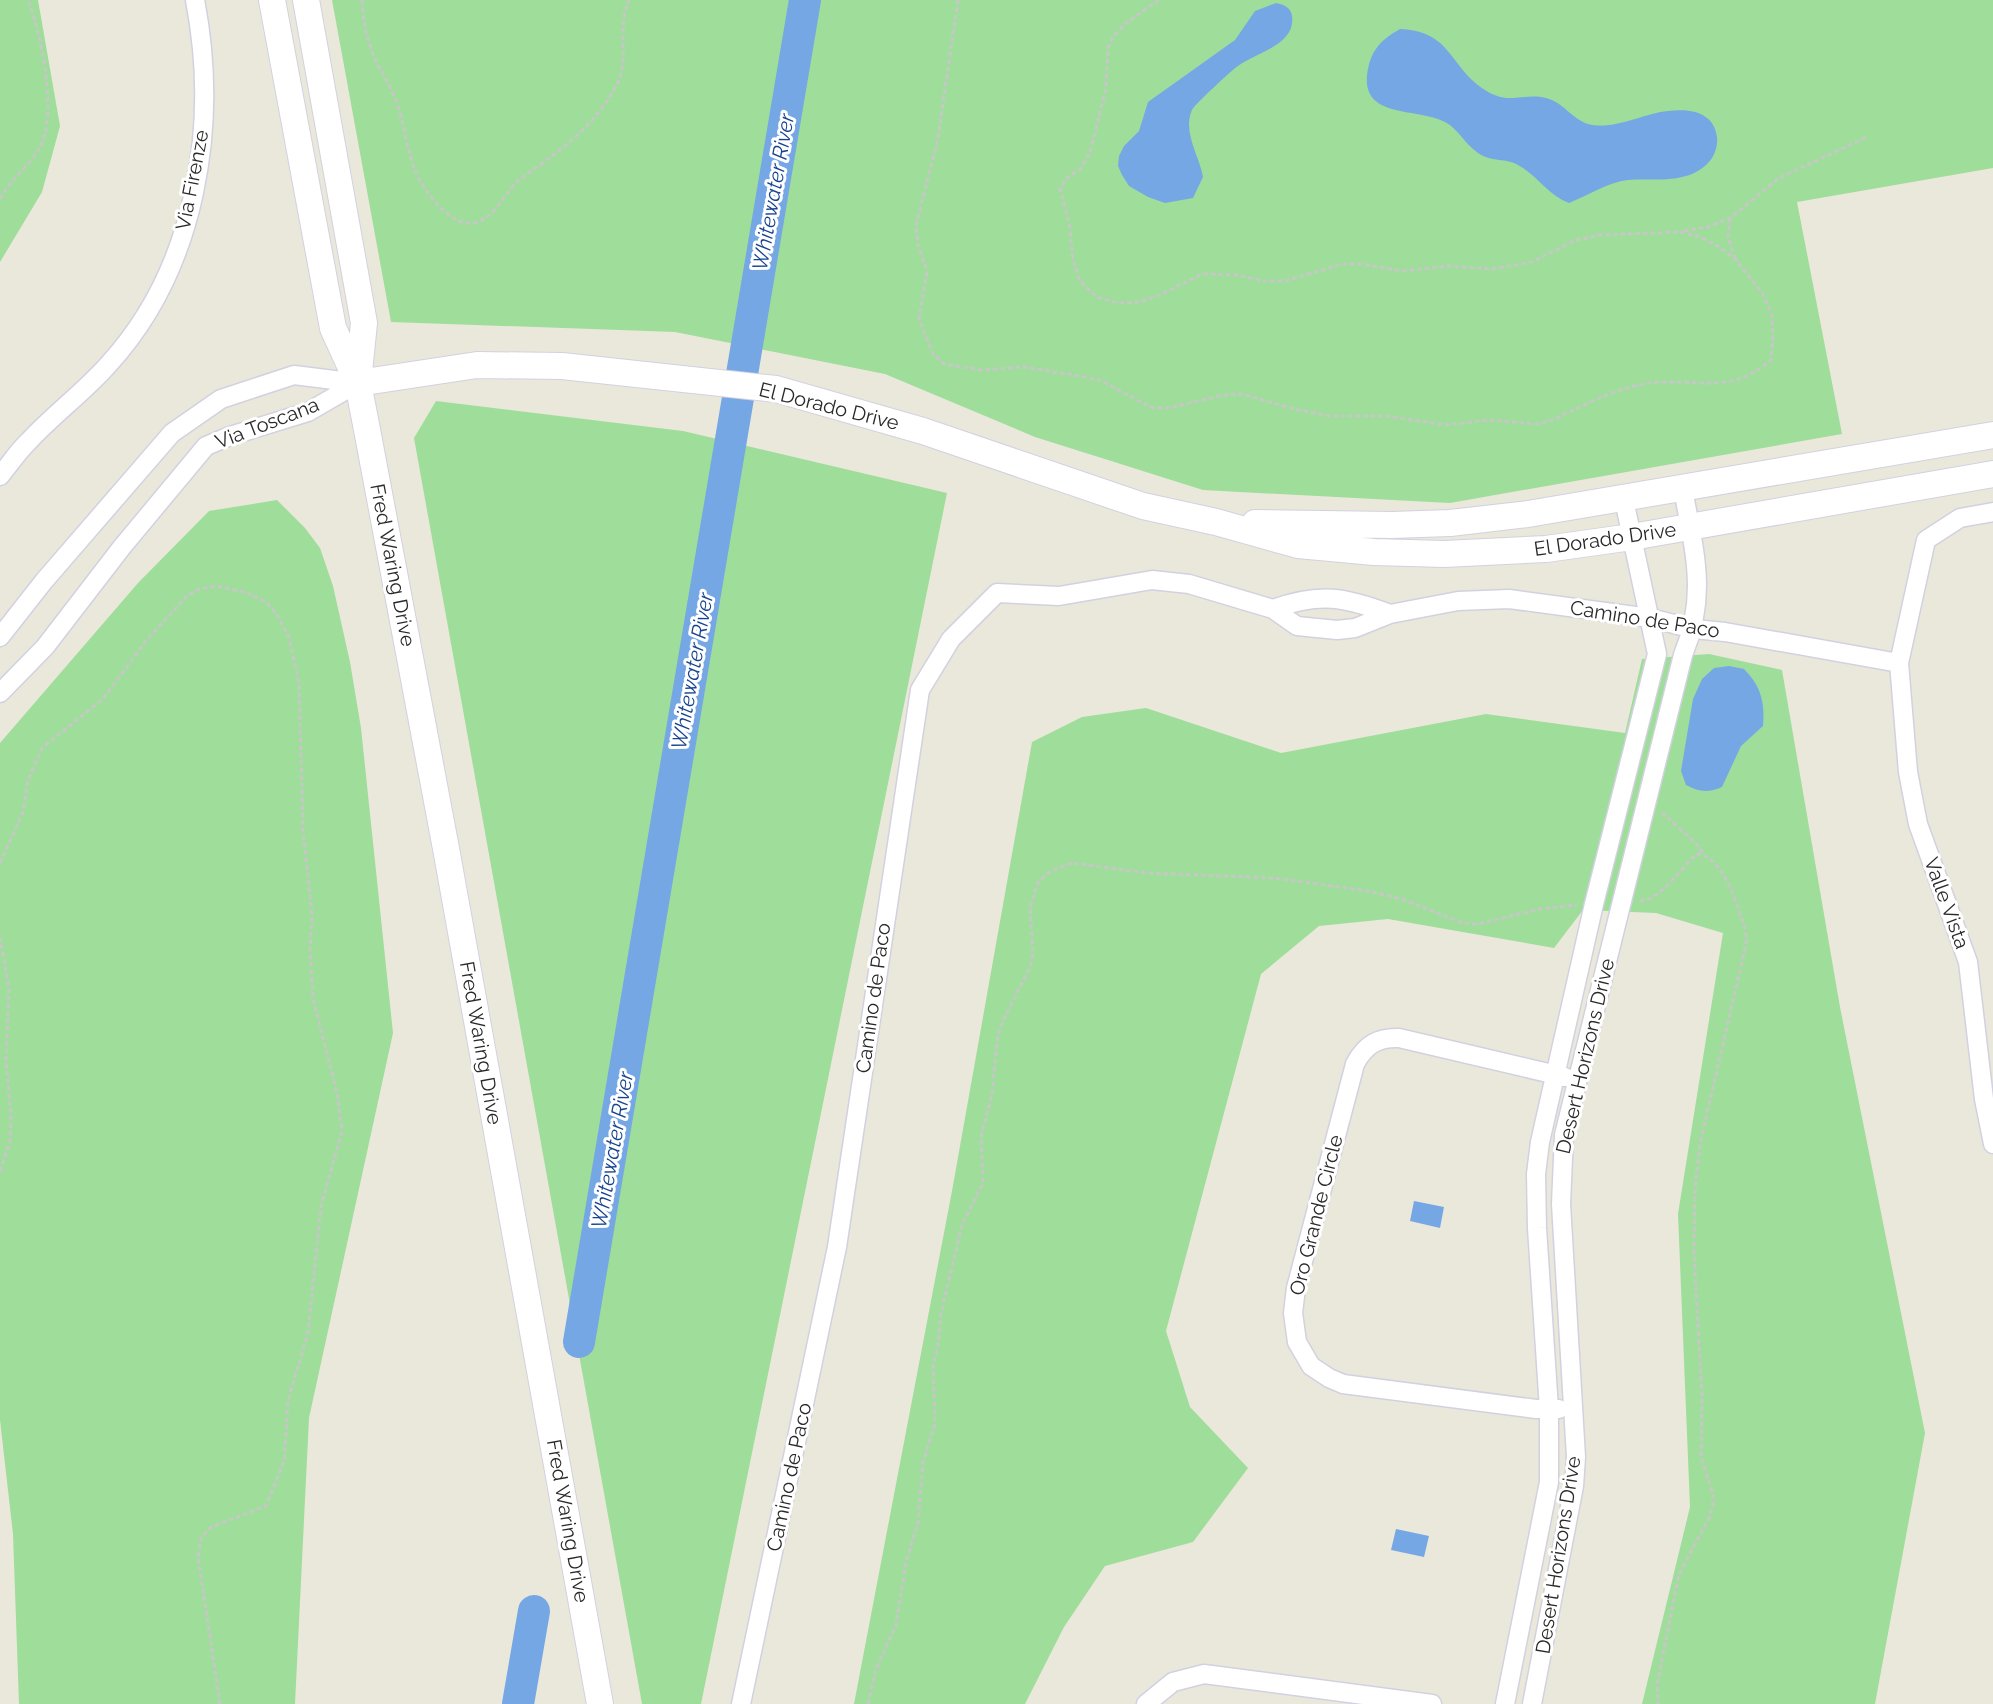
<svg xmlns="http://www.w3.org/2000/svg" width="1993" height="1704" font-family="Raleway,sans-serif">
	<rect width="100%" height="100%" fill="#eae8db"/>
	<path fill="#9fdd9b" d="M0,0H38L60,126L42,192L0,262Z
		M332,0H1993V168L1797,202L1842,434L1450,503L1203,490L1035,437L885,374L675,332L391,322Z
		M436,401L683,431L947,493L701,1704H642L414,438Z
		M277,500L305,528L320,548L333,586L350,662L361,728L393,1033L309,1418L295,1704H19L13,1534L0,1420V743L138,583L209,511Z
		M1709,654L1782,670L1840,1007L1925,1433L1875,1704H1642L1690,1507L1678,1214L1723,933L1656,913L1583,910L1554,948L1388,919L1319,926L1261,974L1166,1331L1190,1407L1248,1468L1193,1542L1105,1566L1064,1627L1025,1704H854L952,1191L1032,742L1082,717L1146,708L1281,753L1486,714L1625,733L1642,659Z"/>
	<path fill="#76a7e5" d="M1276,3C1284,5 1291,7 1292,16C1296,45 1257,52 1238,66C1232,70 1194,105 1192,110C1182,132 1200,157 1203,177L1193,198L1165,203L1148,197L1129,186L1122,175L1118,166L1119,156L1124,146L1139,131L1148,102L1235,40L1255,11Z
		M1400,29C1452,31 1449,67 1485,90C1510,106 1522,92 1546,98C1563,102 1572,119 1588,124C1613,131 1644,113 1668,111C1690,108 1714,112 1717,137C1718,145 1715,155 1709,162C1688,185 1655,178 1628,180C1608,182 1587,196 1569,203C1548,195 1537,175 1518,165C1508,159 1494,161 1483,156C1469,149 1462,135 1450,125C1424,105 1357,123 1368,69C1372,49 1382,39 1400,29Z
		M1729,666L1744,669C1761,686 1765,702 1763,726L1741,746L1722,787C1708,793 1699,792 1686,785L1681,771L1693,699L1702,679L1714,668Z
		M1414,1201L1444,1207L1440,1228L1410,1221Z
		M1396,1529L1429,1536L1424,1557L1391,1550Z"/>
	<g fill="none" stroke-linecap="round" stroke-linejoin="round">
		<path stroke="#76a7e5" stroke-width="32" d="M579,1342L805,0
			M518,1704L534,1611"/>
		<g stroke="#d2d1e0" stroke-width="21">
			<path id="minor" d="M0,476C10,464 18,451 29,441C54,414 84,392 108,365C197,268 219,125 195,0
				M1993,512L1960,518L1926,540L1899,663L1908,772L1918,824L1968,962L1984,1099L1993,1144
				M1273,609C1320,592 1345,597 1390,614
				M0,637L44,581L172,433L221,399L294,375L358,383
				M0,693L45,647L122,547L206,446L230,436L308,412L358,383
				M1559,1409H1536L1343,1384L1329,1378L1311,1366L1297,1342L1293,1313L1296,1288L1355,1064C1365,1045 1378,1037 1399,1038L1565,1077
				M741,1704L837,1247L920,690L951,639L997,593L1059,596L1152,580L1189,584L1273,609L1297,626L1337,630L1355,628L1390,614L1458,601L1509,599L1650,618L1694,629L1725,632L1899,663
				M1146,1704L1173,1682L1204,1674L1432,1704
				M1505,1704L1549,1482V1409L1537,1228L1536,1174L1540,1142L1594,904L1657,654L1624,500
				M1532,1704L1574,1486L1576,1457L1561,1204L1564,1135L1683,655C1708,594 1694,551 1683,489"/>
		</g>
		<g stroke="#d2d1e0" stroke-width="28">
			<path id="secondary" d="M272,0L333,328L358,383L368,435L447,854L600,1704
				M306,0L364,323L358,382
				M358,383L477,365L562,366L776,389L923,431L1143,506L1216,522L1298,545L1374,552L1444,554L1546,549L1632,537L1993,474
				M1255,523L1392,525L1450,523L1528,514L1993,435"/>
		</g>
		<path stroke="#c7c7c7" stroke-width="3" stroke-dasharray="4.5 3" stroke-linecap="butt" d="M362,0C363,17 365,33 371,49C377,66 388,81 395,98C411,141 404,170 439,206C446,213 456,222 466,223C494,226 504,189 524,176C559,152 597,124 617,84C630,59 616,30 629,0
			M958,0L938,138L916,225L918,245L927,271L919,319L933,354L944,364L981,370L1024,367L1085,377L1102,381L1150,407L1168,408L1224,395L1242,394L1294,409L1330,416H1385L1447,425L1488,420L1537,424L1550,421C1577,409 1605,393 1635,386C1687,372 1724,401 1771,360L1773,340L1772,316L1763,294L1736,260L1721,248L1700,237L1682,232L1600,235L1576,240L1532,262L1492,269L1449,266L1403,271L1359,264H1342L1285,281H1262L1238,275L1202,274L1162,294L1140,302L1119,303L1097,297L1080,281L1073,260L1069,223L1060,188L1068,177L1080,169L1090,153L1106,88L1108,48L1113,37L1126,23L1159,0
			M0,199C10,180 28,167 39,149C59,115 41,34 28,0
			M1730,218L1728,237L1736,260
			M1684,231L1708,227L1730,218L1779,178L1867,137
			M1662,813L1696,843L1703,854
			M0,863L23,812L28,780L42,748L103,699L146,641L186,597L196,590L216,586L248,593L267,603L277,615L289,637L299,683L303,831L312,915L310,952L313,998L337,1093L342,1131L321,1206L308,1333L288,1401L284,1462L266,1506L211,1527L201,1538L198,1557L220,1704
			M1640,901L1652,898L1666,887L1696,854C1724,854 1743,917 1747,940L1700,1144L1695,1189L1694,1254L1702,1395L1701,1457L1713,1494V1504L1710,1516L1679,1574L1657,1685L1658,1704
			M0,937L9,989L6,1061L11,1114L10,1141L0,1172
			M868,1704L876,1669L896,1625L906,1562L918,1523L923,1462L935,1424L933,1366L938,1345L941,1313L962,1225L983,1183L981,1137L992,1094L997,1042L1001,1025L1030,967L1033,953L1030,908L1038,882L1049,872L1072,863L1147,873L1275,878L1368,891L1402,899L1463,923L1478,924L1540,909L1577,905"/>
		<use href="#minor" stroke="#fff" stroke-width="18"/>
		<use href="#secondary" stroke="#fff" stroke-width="26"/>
	</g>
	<g text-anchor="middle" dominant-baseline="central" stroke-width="6" stroke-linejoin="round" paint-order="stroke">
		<g font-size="20" fill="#292929" stroke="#fff">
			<text transform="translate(192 180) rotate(-79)">Via Firenze</text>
			<text transform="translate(829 406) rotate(14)">El Dorado Drive</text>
			<text transform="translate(267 423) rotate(-21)">Via Toscana</text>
			<text transform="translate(1605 539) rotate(-8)">El Dorado Drive</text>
			<text transform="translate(393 565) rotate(79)">Fred Waring Drive</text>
			<text transform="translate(1645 619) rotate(9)">Camino de Paco</text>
			<text transform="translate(1947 903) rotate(70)">Valle Vista</text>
			<text transform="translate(873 998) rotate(-82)">Camino de Paco</text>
			<text transform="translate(481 1043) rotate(80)">Fred Waring Drive</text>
			<text transform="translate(1585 1056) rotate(-77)">Desert Horizons Drive</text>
			<text transform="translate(1316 1215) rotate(-76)">Oro Grande Circle</text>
			<text transform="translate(789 1477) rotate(-78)">Camino de Paco</text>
			<text transform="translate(568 1521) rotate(80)">Fred Waring Drive</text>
			<text transform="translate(1558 1555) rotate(-81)">Desert Horizons Drive</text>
		</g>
		<g font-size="21" font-style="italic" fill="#17438e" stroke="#fff">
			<text transform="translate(773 192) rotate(-80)">Whitewater River</text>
			<text transform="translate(692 671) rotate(-80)">Whitewater River</text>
			<text transform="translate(612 1150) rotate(-80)">Whitewater River</text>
		</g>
	</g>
</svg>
